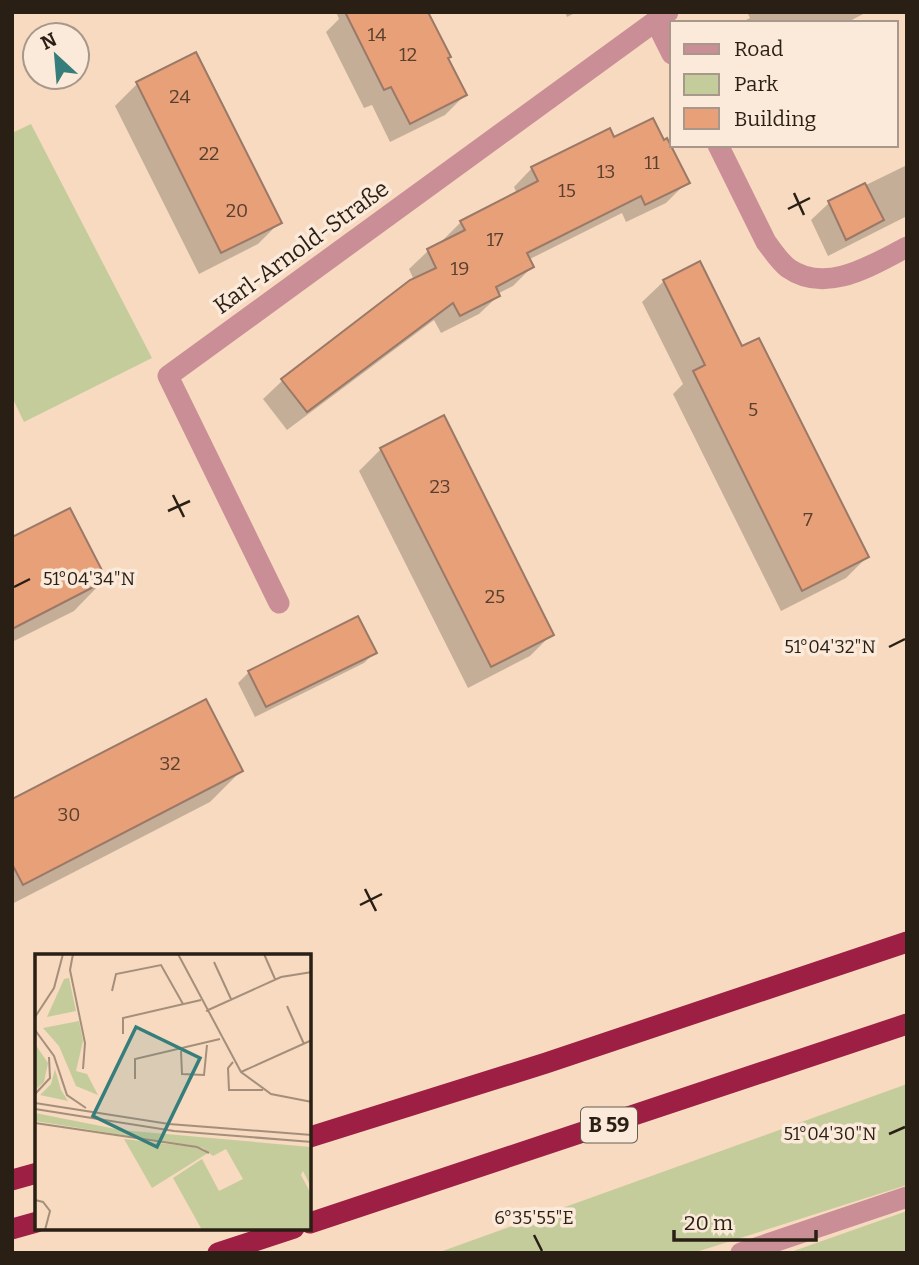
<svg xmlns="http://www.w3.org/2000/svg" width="919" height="1265" font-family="Bitter,serif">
	<rect width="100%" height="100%" fill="#f7dabf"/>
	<path fill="#c5cc9b" d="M31,124L152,358L24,422L12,397V133Z
		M907,1084V1185L693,1253H437Z
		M907,1211V1253H788Z"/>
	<path fill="#0003" d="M336,12H427L446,59L465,95L445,115L390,142L372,105L364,108L326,32L339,19Z
		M565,12H577L567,17Z
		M747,12H867L846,23H740L750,18Z
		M195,54L280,222L258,244L199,274L115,106L137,84Z
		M613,139L685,184L666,203L626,222L622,213L528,260L532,267L513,286L497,294L498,296L479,314L441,333L434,320L287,430L263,399L282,381L414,280L409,269L428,251L443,243L442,241L461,222L517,194L514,187L532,168Z
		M907,165V216L828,256L811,220L829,203Z
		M700,264L742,349L867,557L846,578L781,611L673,394L683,384L642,302L664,281Z
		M381,449L552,634L530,656L468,688L359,471Z
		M12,539L104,580L74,611L12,642Z
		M375,652L364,663L255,717L238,683L249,672Z
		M241,771L210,802L12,904V801Z"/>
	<path fill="#e8a079" stroke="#9a7968" stroke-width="2" d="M345,12H428L451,57L448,58L467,95L410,124L391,87L384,90Z
		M196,52L282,223L221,253L136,82Z
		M653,118L664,140L667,138L690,183L645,205L641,196L527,253L534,267L496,287L500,296L460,316L453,303L307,412L281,379L410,280L436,268L427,249L465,230L460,221L538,181L531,167L610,128L614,137Z
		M865,183L884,220L846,240L828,201Z
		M700,261L742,346L759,338L869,557L802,591L693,371L705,365L663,280Z
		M444,415L554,635L491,667L380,448Z
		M70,508L107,580L12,629V537Z
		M358,616L377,653L266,707L248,671Z
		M206,699L243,771L23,885L12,864V799Z"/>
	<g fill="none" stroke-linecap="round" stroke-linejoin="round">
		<path stroke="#c98e96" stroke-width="21" d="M656,22L672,54
			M718,145L766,242C773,251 779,261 788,268C826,295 872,265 907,247
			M279,603L168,376L668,12
			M741,1253L907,1197"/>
		<path stroke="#9d2044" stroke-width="21" d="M310,1137L546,1063L907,942
			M12,1180L37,1173
			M310,1223L907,1024
			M12,1229L37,1222
			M218,1253L294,1228"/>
	</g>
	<path fill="none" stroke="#291f15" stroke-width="2.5" d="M794,193L804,215M788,209L810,198M173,495L184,517M168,511L190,501M14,587L30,579M889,647L905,639M365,889L376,911M360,905L382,894M889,1134L905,1127M534,1235L542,1251"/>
	<g text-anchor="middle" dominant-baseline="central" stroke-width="7" stroke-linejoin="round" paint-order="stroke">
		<g font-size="19" fill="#593f2e">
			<text x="377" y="34">14</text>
			<text x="408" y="54">12</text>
			<text x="180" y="96">24</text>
			<text x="209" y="153">22</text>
			<text x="652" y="162">11</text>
			<text x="606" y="171">13</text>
			<text x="567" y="190">15</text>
			<text x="237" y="210">20</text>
			<text x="495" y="239">17</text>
			<text x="460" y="268">19</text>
			<text x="753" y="409">5</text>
			<text x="440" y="486">23</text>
			<text x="808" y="519">7</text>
			<text x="495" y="596">25</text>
			<text x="170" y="763">32</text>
			<text x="69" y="814">30</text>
		</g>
		<rect fill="#fbe9d9" stroke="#685c50" stroke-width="2" x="581" y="1107.5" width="56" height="35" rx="5"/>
		<g font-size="21" font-weight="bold" fill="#291f15">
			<text x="609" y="1125">B 59</text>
		</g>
		<g font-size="23" fill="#291f15" stroke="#fbe9d9">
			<text transform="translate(301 247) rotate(-36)">Karl-Arnold-Straße</text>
		</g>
	</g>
	<g transform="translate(35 954)">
		<rect width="276" height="276" fill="#f7dabf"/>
		<path d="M34,24L41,57L12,63L29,25ZM44,67L48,87L41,117L52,120L63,141L41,132L24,92L8,74ZM0,90L13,109L9,128L0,136ZM20,115L26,136L33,147L5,141L16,130ZM0,159L86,176L276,193V233L268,217L266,221L276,240V276H167L138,224L167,205L184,237L208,225L191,195L178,202L168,194L0,167ZM89,185L159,193L173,199L117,234Z" fill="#c5cc9b"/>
		<path fill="none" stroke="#a58f7b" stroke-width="2" d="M38,0L35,16L50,89L48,115M143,0L206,118L236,140L277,148M229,0L240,25M179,8L196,45M77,37L81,20L126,11L148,50M252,52L269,90M171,57L246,23L277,18M0,63L19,34L28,0M0,76L19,102L32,141L51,154M88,80V64L166,46M146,97L147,120L169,121L172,91M198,108L193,114L194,136H228M206,118L277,86M100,125V105L185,85M0,140L15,124L14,103M0,149L134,170L277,181M0,155L139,177L277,188M0,169L162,193L174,199M0,246L8,248L15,257L10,276"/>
		<path fill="#367e7b" fill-opacity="0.15" stroke="#367e7b" stroke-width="3.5" d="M101,73L165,104L122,193L58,162Z"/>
		<rect width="276" height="276" fill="none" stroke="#291f15" stroke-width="3.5"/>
	</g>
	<g font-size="18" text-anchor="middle" fill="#291f15" stroke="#fbe9d9" stroke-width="7" stroke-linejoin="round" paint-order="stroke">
		<text x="89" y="585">51°04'34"N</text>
		<text x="830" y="653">51°04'32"N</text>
		<text x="830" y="1140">51°04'30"N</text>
		<text x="534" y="1224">6°35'55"E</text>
	</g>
	<rect width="919" height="1265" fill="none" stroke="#291f15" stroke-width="28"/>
	<rect x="670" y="21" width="228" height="126" fill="#fbe9d9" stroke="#a7988b" stroke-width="2"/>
	<rect x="684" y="44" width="35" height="10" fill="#c98e96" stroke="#a7988b" stroke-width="2"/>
	<text x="734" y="56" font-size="21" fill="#291f15">Road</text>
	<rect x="684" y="74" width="35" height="21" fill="#c5cc9b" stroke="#a7988b" stroke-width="2"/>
	<text x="734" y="91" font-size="21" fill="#291f15">Park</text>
	<rect x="684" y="108" width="35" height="21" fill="#e8a079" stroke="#a7988b" stroke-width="2"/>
	<text x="734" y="126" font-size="21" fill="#291f15">Building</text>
	<g transform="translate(56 56) rotate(334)"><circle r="33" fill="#fbe9d9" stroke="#a7988b" stroke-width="2"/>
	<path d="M0-5L12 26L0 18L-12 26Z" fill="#367e7b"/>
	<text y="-10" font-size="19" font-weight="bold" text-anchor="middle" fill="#291f15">N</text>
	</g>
	<path d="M674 1230v10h142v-10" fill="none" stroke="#291f15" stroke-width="3.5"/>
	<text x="684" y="1230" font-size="21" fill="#291f15" stroke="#fbe9d9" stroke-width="5" paint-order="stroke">20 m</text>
</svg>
